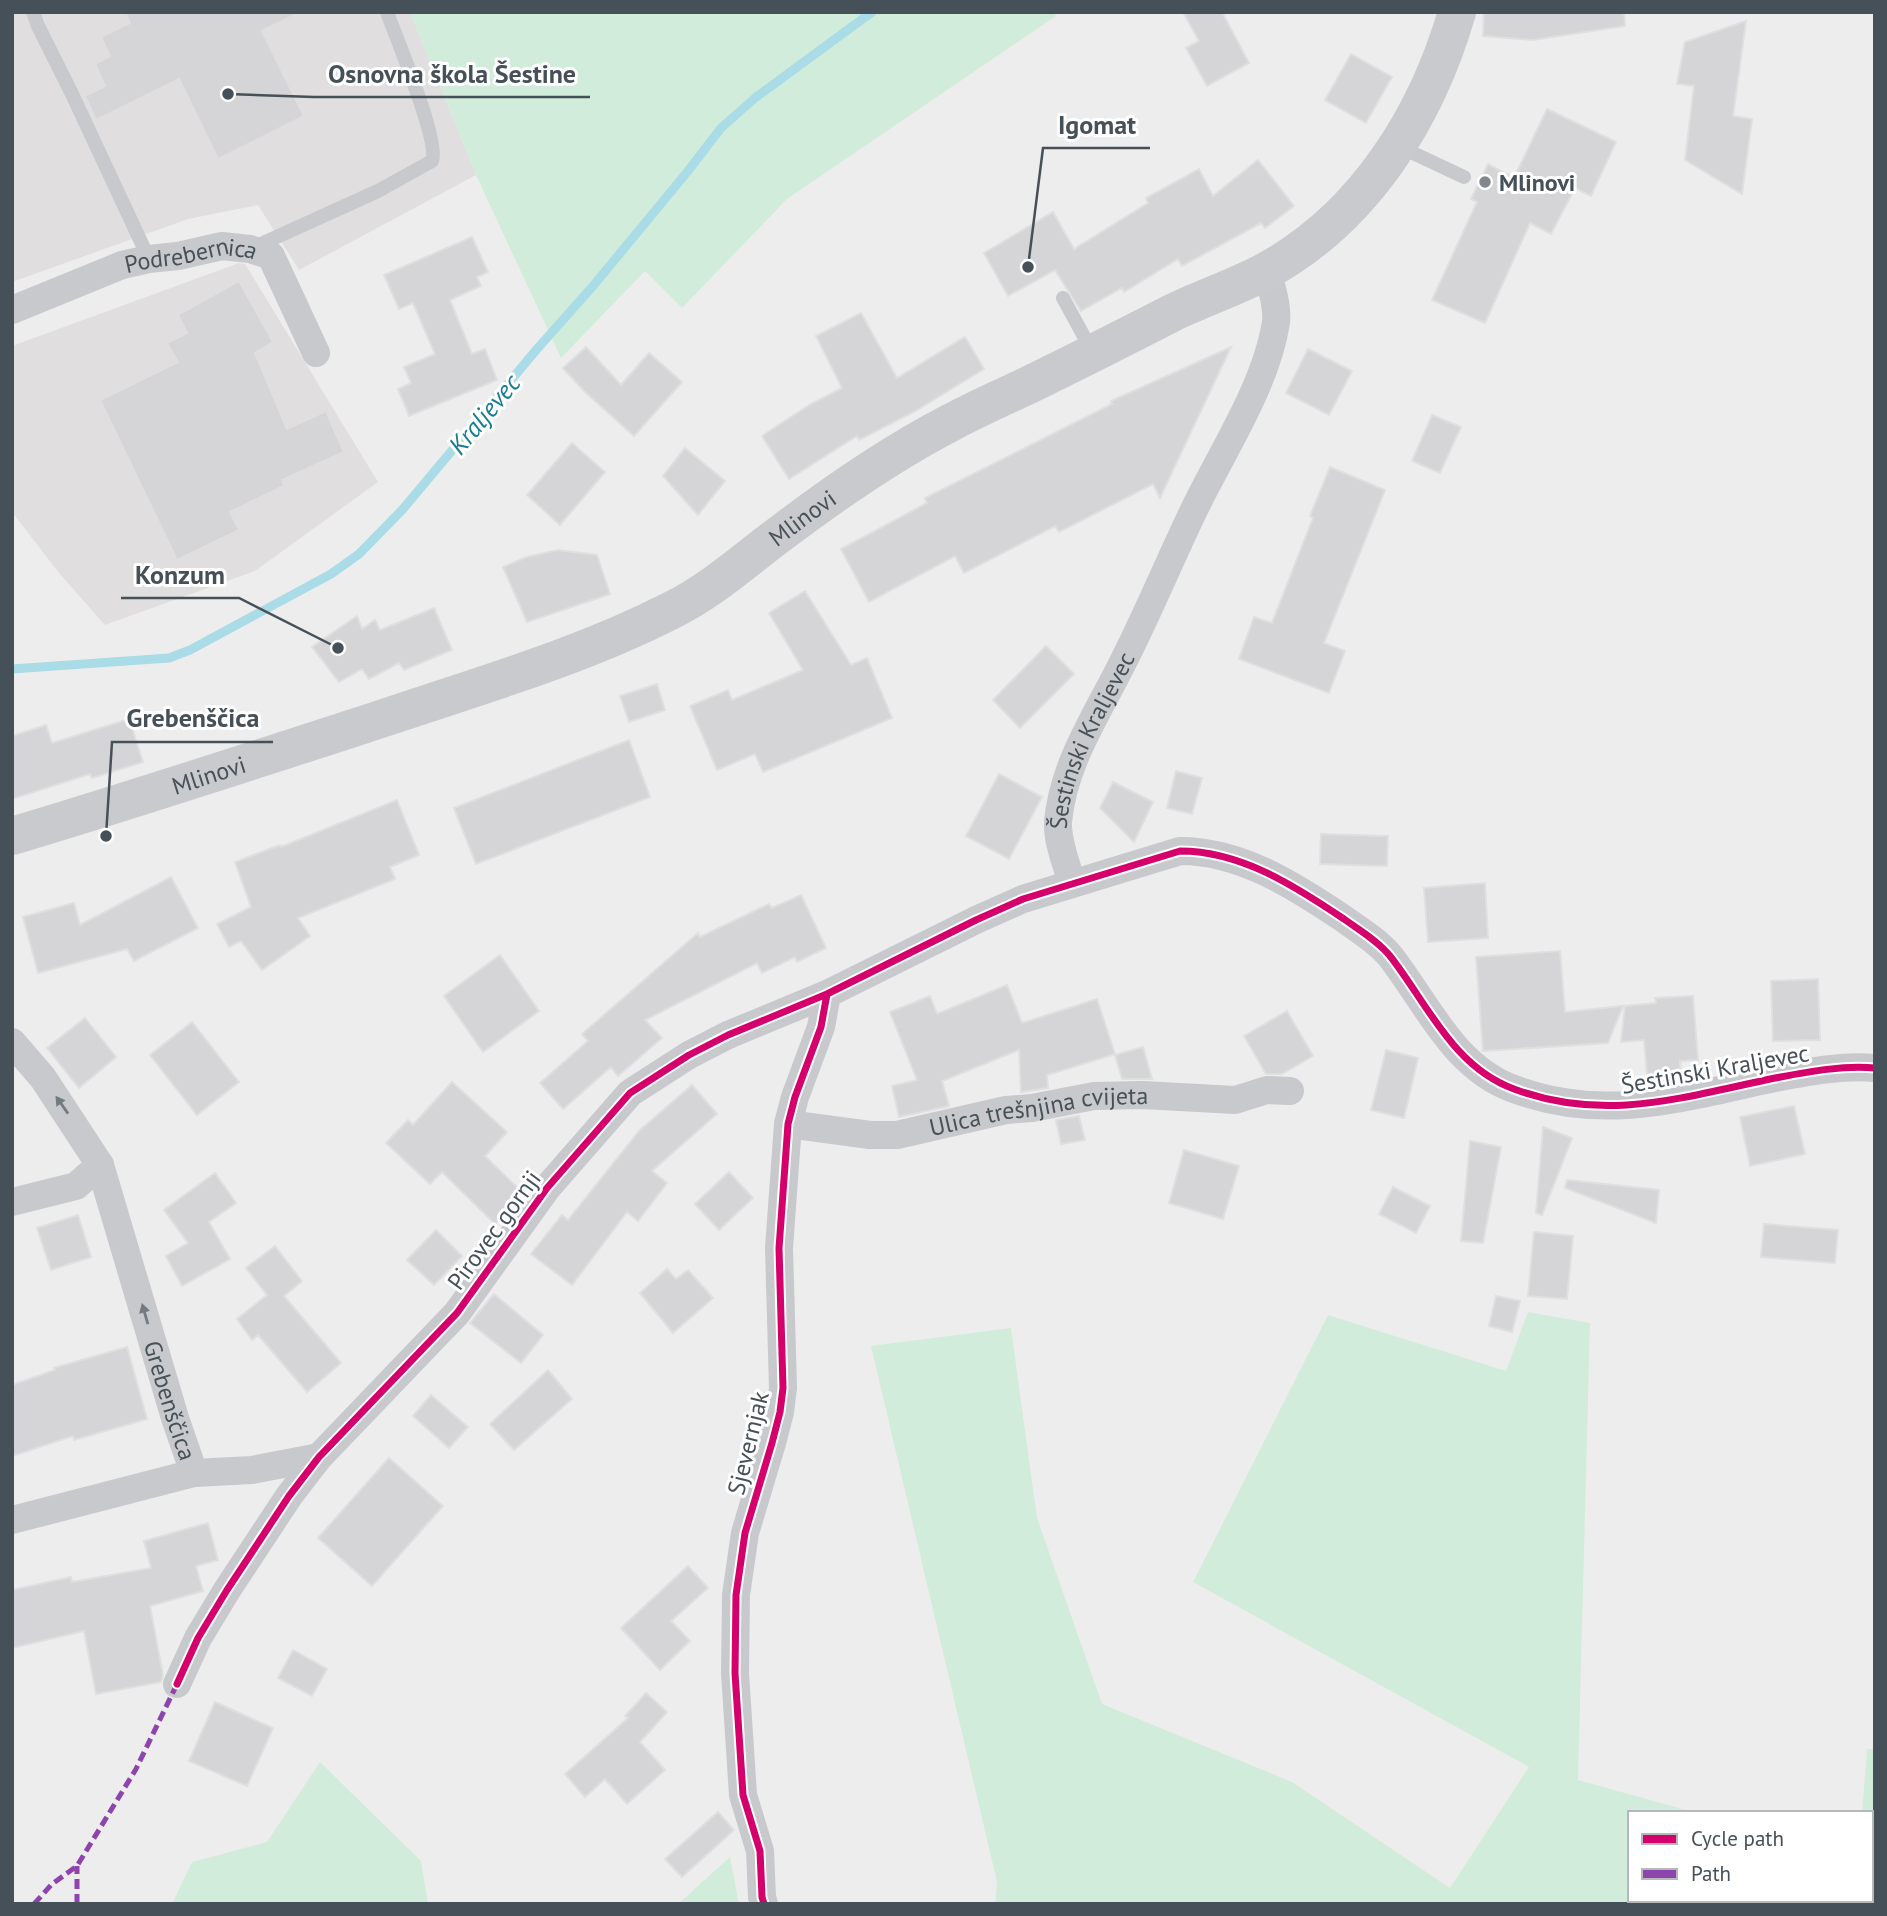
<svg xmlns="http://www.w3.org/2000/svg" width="1887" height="1916" font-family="'PT Sans',sans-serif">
	<rect width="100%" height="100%" fill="#eeeded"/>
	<path fill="#e0dede" d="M12,12H410L476,175L299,270L258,205L188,219L12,282Z
		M239,263L245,264L378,482L255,571L105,625L59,573L12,512V346Z"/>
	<path fill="#d2ecdb" d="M410,12H1053L1056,16L787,199L682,308L645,271L561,358L476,175Z
		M1528,1312L1590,1323L1578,1780L1697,1813H1630V1900H1755L1754,1904H995L997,1882L871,1346L1011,1328L1037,1518L1102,1704L1292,1782L1450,1888L1529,1767L1193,1582L1328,1315L1506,1371Z
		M1867,1749H1875V1904H1855V1900H1871V1813H1862Z
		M320,1762L421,1861L428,1904H172L192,1862L267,1842Z
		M730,1857L739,1904H678Z"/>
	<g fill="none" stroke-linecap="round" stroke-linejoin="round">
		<path stroke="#a9dce7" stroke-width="9" d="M12,669L169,658L190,650L331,574L359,554L403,509L537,349L593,286L688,171L721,128L755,98L872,12"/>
	</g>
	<path fill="#d5d5d7" stroke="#dfdfe0" stroke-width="2" d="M125,12H301L262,31L304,116L218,159L179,79L96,120L85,96L105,86L95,64L110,56L101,37L130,23Z
		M1183,12H1222L1249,63L1207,86L1186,48L1199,41Z
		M1484,12H1624L1625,26L1533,40L1483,36Z
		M1746,21L1733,116L1752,119L1742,194L1685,160L1694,86L1677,84L1685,42Z
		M1351,54L1392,77L1366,123L1325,100Z
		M1547,109L1616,142L1591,196L1575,188L1551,234L1530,223L1485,323L1432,300L1477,202L1471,199L1488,164L1514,178Z
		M1258,160L1294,206L1265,228L1261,223L1182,266L1178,259L1124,292L1122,288L1081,311L1055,270L1008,296L984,253L1053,212L1074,249L1148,203L1146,198L1199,169L1213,196Z
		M472,237L488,272L477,277L481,286L450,300L472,354L485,349L497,380L409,416L398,389L411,383L404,367L435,354L413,303L399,309L384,275Z
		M239,281L273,342L255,353L287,429L326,411L344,452L282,480L284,486L230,512L239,530L177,560L100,400L178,362L167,343L187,333L178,315Z
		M861,313L897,378L965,337L984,369L914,412L859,440L857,436L789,479L762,436L809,405L842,388L816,336Z
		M586,347L621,385L649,353L682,382L634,436L584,391L563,368Z
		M1231,347L1160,498L1153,484L1059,532L1055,526L964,573L955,556L869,602L841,549L927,503L925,498L1112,404L1111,401Z
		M1308,349L1352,371L1329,415L1286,393Z
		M1432,415L1461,427L1440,473L1412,461Z
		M572,443L605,472L560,525L527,495Z
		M685,448L725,481L698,515L663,476Z
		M1330,467L1385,490L1324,643L1345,651L1329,693L1239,659L1254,617L1272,623L1313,518L1310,516Z
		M558,550L597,555L610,594L527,622L503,567L527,557Z
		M805,591L851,665L867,658L892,718L763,772L755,754L717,770L690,706L728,690L732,700L803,670L769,613Z
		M434,608L452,650L404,670L399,663L369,679L362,669L339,682L312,647L357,616L362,629L375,620L380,630Z
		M1046,646L1074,674L1020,728L993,700Z
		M657,684L665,710L629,722L620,696Z
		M129,719L143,762L92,778L90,774L12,799V736L46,725L52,743Z
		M629,740L650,797L476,864L454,808Z
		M1176,771L1202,778L1192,814L1167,808Z
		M999,774L1042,797L1009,859L966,836Z
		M1113,782L1153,802L1134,842L1100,808Z
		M397,800L419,855L390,867L395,879L298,918L310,936L262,970L241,941L229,947L217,924L251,907L235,862L280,845L281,847Z
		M1321,834L1388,836L1387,866L1320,864Z
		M171,877L198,928L134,961L127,949L38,973L23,917L74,903L80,925Z
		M1485,883L1488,938L1428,942L1424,888Z
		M801,895L826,948L797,962L795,957L762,973L757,963L645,1020L662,1038L618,1076L611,1067L563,1109L540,1083L588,1041L582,1034L698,933L700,937L769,904L772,908Z
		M1560,951L1565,1012L1623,1006L1608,1043L1483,1051L1476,957Z
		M500,955L539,1011L483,1052L444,996Z
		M1818,979L1820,1040L1773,1041L1771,981Z
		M1007,985L1022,1023L1097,999L1115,1054L1047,1075L1048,1088L1021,1092L1019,1050L942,1081L949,1106L899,1117L892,1086L917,1080L890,1012L930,996L937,1014Z
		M1693,996L1698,1060L1680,1061L1681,1081L1648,1086L1644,1040L1621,1042L1625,1006L1656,1003L1655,998Z
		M1287,1011L1313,1056L1282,1074H1266L1244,1036Z
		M85,1018L116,1057L79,1088L47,1048Z
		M192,1022L239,1082L197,1115L150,1055Z
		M1143,1047L1152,1079H1122L1115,1055Z
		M1386,1050L1418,1058L1404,1118L1371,1110Z
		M452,1082L507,1132L485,1156L523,1193L495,1224L442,1172L430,1184L386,1143L408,1120L413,1125Z
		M692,1085L717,1114L652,1171L667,1183L638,1221L627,1212L572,1285L531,1254L562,1215L568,1220L639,1131Z
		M1794,1106L1805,1154L1750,1166L1740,1117Z
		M1079,1116L1085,1140L1061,1144L1056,1120Z
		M1543,1127L1572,1138L1542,1215L1536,1213Z
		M1470,1141L1501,1147L1483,1243L1461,1241Z
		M1184,1150L1239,1166L1223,1219L1169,1203Z
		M729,1172L753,1198L719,1230L695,1204Z
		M215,1173L236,1203L209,1222L230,1259L182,1286L166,1256L188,1243L164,1210Z
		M1567,1180L1659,1190L1656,1223L1565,1188Z
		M1393,1187L1430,1206L1416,1233L1379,1214Z
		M78,1215L91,1257L51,1270L37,1228Z
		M1764,1224L1838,1230L1835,1263L1761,1257Z
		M436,1230L462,1256L434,1285L407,1260Z
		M1534,1232L1573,1236L1567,1299L1528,1296Z
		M275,1246L302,1281L284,1296L341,1363L307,1392L258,1335L252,1340L237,1319L267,1295L246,1268Z
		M667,1269L676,1279L688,1270L713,1298L673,1333L640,1293Z
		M494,1294L543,1335L521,1363L470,1323Z
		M1496,1296L1520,1301L1512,1332L1489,1326Z
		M127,1347L147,1419L74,1440L73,1436L12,1456V1385L55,1370L54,1368Z
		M548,1370L572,1399L514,1450L490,1424Z
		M431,1395L468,1427L449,1448L413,1416Z
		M389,1458L443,1506L372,1586L318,1538Z
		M208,1523L218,1560L196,1566L203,1591L150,1606L163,1675L161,1682L96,1694L84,1631L12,1648V1590L71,1577L72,1582L151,1568L144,1541Z
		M688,1566L708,1588L671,1621L690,1641L660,1670L621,1628Z
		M293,1650L327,1669L312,1696L278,1678Z
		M646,1693L667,1712L640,1742L665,1770L627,1804L605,1779L585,1797L565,1774L628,1718L625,1716Z
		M215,1702L273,1728L247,1786L189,1761Z
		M718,1812L734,1830L682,1877L665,1859Z"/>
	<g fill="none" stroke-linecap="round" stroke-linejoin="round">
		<path stroke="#c7c9cc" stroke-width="14" d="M33,12L38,26L72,94L149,259
			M1398,146L1464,177
			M252,248L378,191L432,161C440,141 396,38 387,12
			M1063,298L1092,351"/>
		<g stroke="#c7c9cc" stroke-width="28">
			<path id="s1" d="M12,310L122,265L149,259L178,256L222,246L250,249L271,256L316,353"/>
			<path id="s2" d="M1072,884C1067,865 1057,842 1058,822C1063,766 1094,719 1119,670C1146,618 1168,564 1193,512C1221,453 1266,387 1276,322C1278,305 1271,287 1267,270"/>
			<path id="s3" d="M12,1042L43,1078L100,1165L175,1418L194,1473"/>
			<path id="s4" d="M788,1124L870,1135H897L1006,1110L1032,1108L1094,1096L1143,1095L1235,1100L1267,1090L1290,1091"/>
			<path d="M12,1202L76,1186L100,1165"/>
			<path d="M12,1520L194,1473L252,1470L319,1457"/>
			<path d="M177,1684L198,1638L227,1590L289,1496L319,1457L457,1313L547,1188L630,1093L689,1055L728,1035L827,994L976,920L1023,899L1180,851C1241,851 1295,886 1344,919C1359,930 1378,941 1390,956C1427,1003 1453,1067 1514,1089C1606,1123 1683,1097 1775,1078C1807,1072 1842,1065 1875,1068"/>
			<path d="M764,1904L762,1897L760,1851L743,1795L735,1673L736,1595L745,1533L772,1443L780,1412L783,1388L779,1248L788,1124L795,1097L821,1027L827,994"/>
		</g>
		<path stroke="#c8cacd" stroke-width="38" id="s5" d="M12,836C139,798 264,757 390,716C485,684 582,656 672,610C714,589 747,558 784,531C837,491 892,453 950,423C983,405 1018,391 1051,374C1092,354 1133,333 1174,312C1205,297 1239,286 1268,270C1365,216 1427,116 1457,12"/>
		<path stroke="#8e44ad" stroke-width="5" stroke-dasharray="10 5" stroke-linecap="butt" d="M34,1904L52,1884L77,1866L136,1769L177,1684
			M77,1904V1866"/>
		<g stroke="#fff" stroke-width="11">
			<path id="cycleway" d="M177,1684L198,1638L227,1590L289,1496L319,1457L457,1313L547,1188L630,1093L689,1055L728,1035L827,994L976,920L1023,899L1180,851C1241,851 1295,886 1344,919C1359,930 1378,941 1390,956C1427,1003 1453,1067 1514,1089C1606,1123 1683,1097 1775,1078C1807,1072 1842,1065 1875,1068
				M764,1904L762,1897L760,1851L743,1795L735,1673L736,1595L745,1533L772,1443L780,1412L783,1388L779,1248L788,1124L795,1097L821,1027L827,994"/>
		</g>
		<use href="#cycleway" stroke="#d6006c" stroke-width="7"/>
	</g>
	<defs><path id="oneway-solid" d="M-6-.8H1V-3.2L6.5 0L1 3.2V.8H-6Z" transform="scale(1.75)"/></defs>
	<g fill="#737a81">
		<use href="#oneway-solid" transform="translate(62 1105) rotate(-125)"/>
		<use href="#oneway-solid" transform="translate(145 1314) rotate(-106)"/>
	</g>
	<circle fill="#81878c" stroke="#fff" stroke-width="2.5" cx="1485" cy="182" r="7"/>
	<g text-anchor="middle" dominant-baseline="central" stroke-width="6" stroke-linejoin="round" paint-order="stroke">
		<g font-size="24" font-weight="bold" fill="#465058" stroke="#fff" text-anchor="start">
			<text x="1499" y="182">Mlinovi</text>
		</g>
		<g font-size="24" fill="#465058" stroke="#fff">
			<text stroke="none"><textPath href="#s1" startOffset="189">Podrebernica</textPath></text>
			<text stroke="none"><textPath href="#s5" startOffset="858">Mlinovi</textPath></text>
			<text stroke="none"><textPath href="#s2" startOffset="152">Šestinski Kraljevec</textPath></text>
			<text stroke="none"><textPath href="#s5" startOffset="206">Mlinovi</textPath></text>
			<text transform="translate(1715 1069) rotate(-10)">Šestinski Kraljevec</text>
			<text stroke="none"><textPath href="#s4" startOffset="254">Ulica trešnjina cvijeta</textPath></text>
			<text transform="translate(494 1230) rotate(-54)">Pirovec gornji</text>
			<text stroke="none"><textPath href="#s3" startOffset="397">Grebenščica</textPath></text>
			<text transform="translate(748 1443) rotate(-76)">Sjevernjak</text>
		</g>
		<g font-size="26" font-style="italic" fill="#157c94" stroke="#fff">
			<text transform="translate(484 414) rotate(-50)">Kraljevec</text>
		</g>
	</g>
	<path fill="none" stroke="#465058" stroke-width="2.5" d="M228 94L314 97H590M1028 267L1043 148H1150M338 648L239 598H121M106 836L112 742H273"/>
	<g fill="#465058" stroke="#fff" stroke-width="2.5">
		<circle cx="228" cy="94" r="7"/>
		<circle cx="1028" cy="267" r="7"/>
		<circle cx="338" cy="648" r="7"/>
		<circle cx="106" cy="836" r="7"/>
	</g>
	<g font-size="26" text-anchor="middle" font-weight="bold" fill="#465058" stroke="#fff" stroke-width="6" stroke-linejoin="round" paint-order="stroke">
		<text x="452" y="83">Osnovna škola Šestine</text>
		<text x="1097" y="134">Igomat</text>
		<text x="180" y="584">Konzum</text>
		<text x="193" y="727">Grebenščica</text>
	</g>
	<rect width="1887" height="1916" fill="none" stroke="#465058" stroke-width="28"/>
	<rect x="1628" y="1811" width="245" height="91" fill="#ffffff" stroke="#b5b9bc" stroke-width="2"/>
	<rect x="1642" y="1834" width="35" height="10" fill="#d6006c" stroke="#b5b9bc" stroke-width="2"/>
	<text x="1691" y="1846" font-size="21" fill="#465058">Cycle path</text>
	<rect x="1642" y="1869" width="35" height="10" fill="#8e44ad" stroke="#b5b9bc" stroke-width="2"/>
	<text x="1691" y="1881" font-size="21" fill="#465058">Path</text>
</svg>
